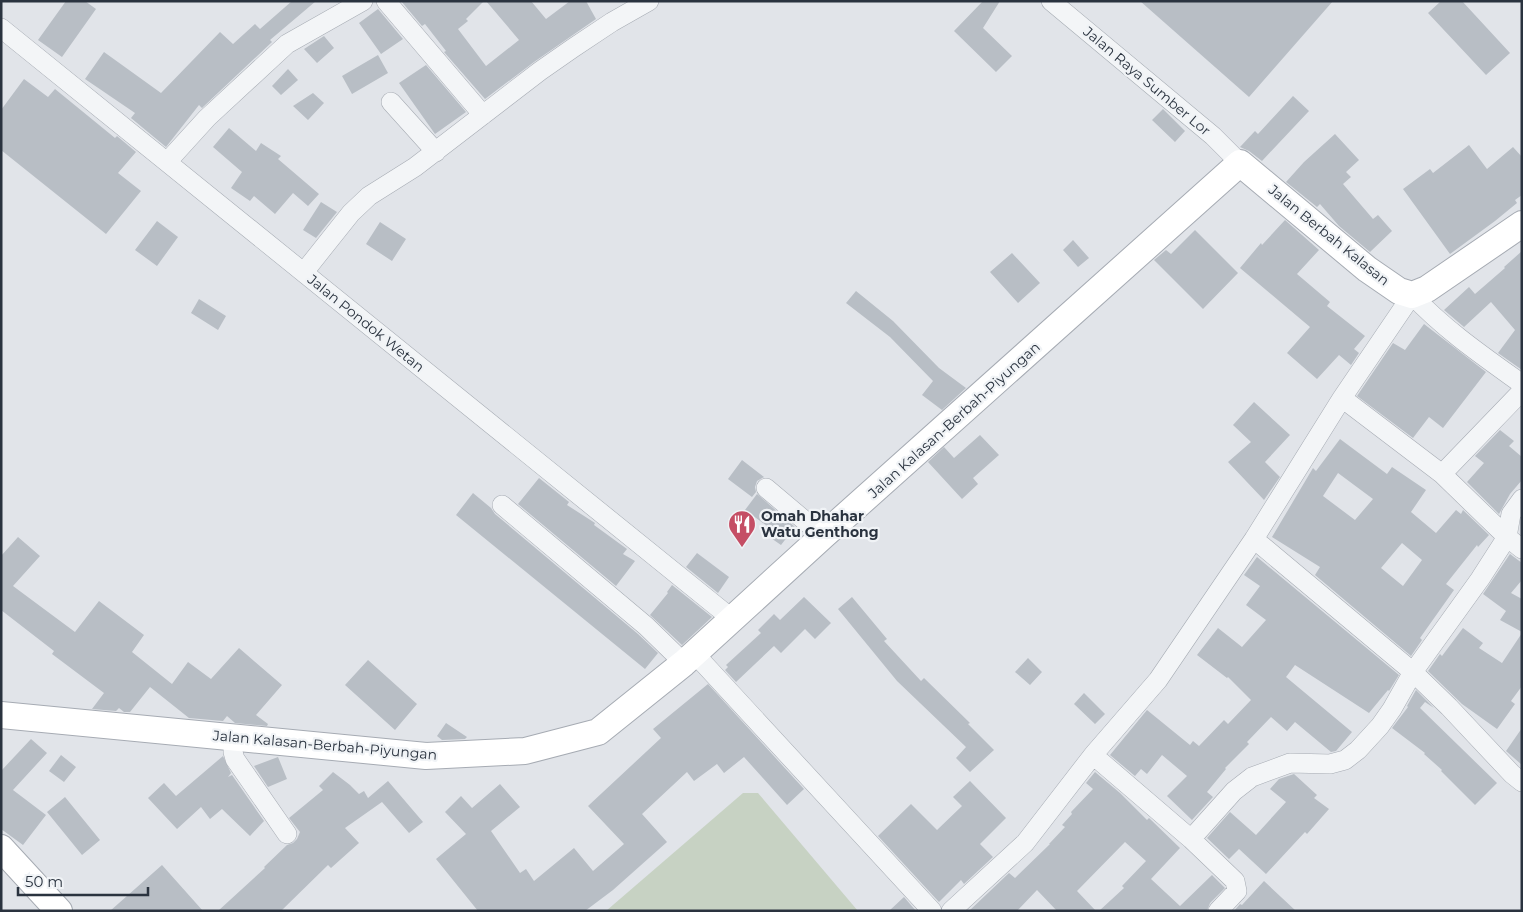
<svg xmlns="http://www.w3.org/2000/svg" width="1523" height="912" font-family="Montserrat,sans-serif">
	<rect width="100%" height="100%" fill="#e1e4e9"/>
	<path fill="#c7d2c3" d="M743,793H758L858,911H606Z"/>
	<path fill="#b8bec5" fill-rule="evenodd" d="M66,1H85L96,9L62,57L38,40Z
		M292,1H316L270,40L272,42L202,108L199,105L166,147L131,118L135,113L85,79L104,52L161,93L220,32L233,44L255,24L260,29Z
		M401,1H484L466,19L468,21L458,29L486,66L519,40L486,1H531L546,19L570,1H586L596,19L534,62L485,99L444,52L446,51L425,24L422,26Z
		M983,1H1000L983,28L1012,56L996,72L954,31Z
		M1140,1H1333L1249,97Z
		M1441,1H1462L1510,53L1486,75L1428,13Z
		M378,9L403,39L381,54L359,23Z
		M324,36L334,48L317,63L304,49Z
		M378,55L388,73L352,94L342,76Z
		M426,65L466,112L435,134L399,83Z
		M288,69L298,80L281,95L272,86Z
		M24,79L48,97L55,89L115,138L117,136L136,152L118,173L141,191L106,234L1,150V110Z
		M313,93L324,103L308,120L293,106Z
		M1293,96L1309,111L1262,161L1249,151L1240,147L1255,131L1258,134Z
		M1163,109L1185,131L1175,142L1152,120Z
		M229,128L256,151L261,143L281,156L278,159L319,194L308,206L293,193L275,214L254,196L250,201L231,188L242,172L213,147Z
		M1335,134L1359,160L1346,172L1351,177L1343,184L1373,219L1378,215L1392,231L1370,252L1339,226L1320,204L1317,207L1286,182L1304,162Z
		M1469,145L1487,169L1513,147L1522,157V195L1515,200L1517,203L1495,221L1450,254L1403,189L1430,169L1433,173Z
		M321,202L337,212L316,238L303,230Z
		M1285,220L1319,250L1297,274L1330,302L1327,306L1365,336L1354,349L1359,353L1351,365L1339,355L1317,379L1287,353L1310,327L1240,268L1261,243L1262,245Z
		M157,221L178,237L157,266L135,250Z
		M380,222L406,239L392,261L366,244Z
		M1195,230L1238,273L1203,309L1154,260L1166,250L1171,254Z
		M1073,240L1089,258L1078,267L1063,250Z
		M1522,251V370L1498,353L1515,330L1491,302L1464,327L1444,310L1469,287L1475,294L1505,268L1504,267Z
		M1012,253L1040,283L1018,303L990,272Z
		M856,291L893,321L939,368L966,388L942,410L922,395L933,381L890,337L846,303Z
		M199,299L226,316L218,330L191,313Z
		M1424,324L1486,372L1443,428L1429,417L1413,438L1357,396L1393,343L1405,350Z
		M1254,402L1290,435L1265,462L1280,477L1264,500L1228,462L1251,442L1233,425Z
		M1500,430L1514,441L1509,446L1522,457V480L1510,494L1499,514L1467,482L1484,463L1475,456Z
		M980,435L999,455L973,478L978,484L962,499L928,462L944,447L954,458Z
		M1340,439L1387,474L1392,467L1426,490L1411,512L1436,533L1456,510L1461,514L1463,510L1489,535L1478,547L1477,545L1446,584L1454,590L1420,638L1422,640L1411,656L1315,575L1320,567L1272,537L1313,468L1316,471ZM1338,473L1373,499L1355,520L1323,496ZM1402,543L1422,560L1403,586L1381,568Z
		M742,460L764,477L757,481L755,487L756,492L752,497L728,479Z
		M539,478L569,502L567,505L595,523L594,525L627,549L623,554L635,561L616,586L518,504Z
		M473,493L491,508L495,514L638,634L658,653L645,669L456,515Z
		M757,494L795,527L781,545L765,534L770,528L745,510Z
		M18,537L40,556L13,586L75,632L99,601L144,635L132,652L172,684L188,662L211,679L239,648L282,685L256,715L268,724L267,726L235,723L227,716L223,721L189,718L150,687L130,712H124L119,708L116,711L92,709L104,693L52,654L54,651L1,610V556Z
		M697,553L729,577L718,593L686,567Z
		M1510,554L1522,563V580L1511,593L1522,599V632L1500,620L1506,611L1483,594Z
		M1257,557L1399,675L1389,691L1388,690L1369,713L1295,665L1286,677L1352,732L1336,751L1331,752L1295,722L1287,731L1271,717L1247,742L1249,744L1225,768L1226,769L1207,792L1213,797L1192,820L1167,796L1187,776L1162,755L1147,774L1141,769L1135,776L1110,755L1147,710L1190,745L1193,741L1199,746L1224,720L1228,724L1251,700L1228,677L1227,678L1197,655L1218,628L1242,647L1266,620L1246,605L1260,586L1244,575Z
		M672,585L712,617L682,645L650,615L668,593L667,592Z
		M804,597L831,623L815,639L805,629L781,653L774,646L736,682L725,670L728,667L726,665L761,633L758,630L774,614L780,620Z
		M852,597L887,639L884,641L921,681L924,678L970,723L968,724L994,750L970,772L956,758L966,747L897,681L838,609Z
		M1463,628L1483,643L1479,648L1502,663L1522,633V686L1511,701L1515,704L1497,729L1462,704L1428,671L1440,654L1442,656Z
		M1028,658L1042,672L1030,685L1015,672Z
		M368,660L417,704L395,730L345,685Z
		M708,684L804,789L787,805L744,757L724,773L717,764L694,781L687,772L642,814L667,842L613,890L585,911H478L436,859L466,834L445,812L461,796L472,808L500,784L520,807L491,831L520,873L526,869L534,881L574,848L593,871L624,844L588,806L661,738L653,729Z
		M1416,690L1434,708L1425,702L1420,708L1497,783L1475,805L1441,771L1442,770L1424,754L1425,753L1392,728L1408,707L1407,706Z
		M1084,693L1105,714L1095,724L1074,704Z
		M446,723L467,737L465,739L442,740L437,736Z
		M1522,728V765L1506,751Z
		M31,739L47,753L13,790L46,815L23,845L1,829V771Z
		M61,755L76,767L64,782L49,771Z
		M223,756L231,773L228,777L232,775L264,821L250,836L222,809L210,819L201,807L177,829L148,798L164,783L176,796Z
		M278,757L287,779L268,787L254,766Z
		M333,772L350,785L359,794L364,791L368,798L388,781L423,822L409,833L382,802L345,828L359,843L331,868L328,865L281,911H218L265,868L264,867L287,845L293,843L297,839L300,832L289,818L323,790L319,786Z
		M1095,772L1120,793L1147,820L1149,818L1180,848L1151,879L1180,906L1212,875L1225,888L1210,903L1207,911H1099L1124,888L1122,886L1146,861L1125,842L1077,891L1096,911H1057L1037,890L1017,911H969L1009,873L1015,878L1050,844H1049L1065,827L1062,825L1072,814L1071,812L1093,789L1086,783Z
		M1294,774L1317,795L1314,798L1329,809L1307,834L1305,832L1266,874L1239,849L1229,859L1207,838L1230,812L1256,835L1286,802L1270,789L1279,779Z
		M970,781L1006,818L980,844L993,857L964,884L961,880L939,902L878,836L911,804L937,830L962,806L953,797Z
		M65,797L100,840L82,855L47,812Z
		M162,865L203,911H110Z
		M1264,881L1296,911H1234L1240,904L1242,905Z
		M904,897L916,911H889Z"/>
	<g fill="none" stroke-linecap="round" stroke-linejoin="round">
		<g stroke="#a6abb3" stroke-width="20">
			<path id="street" d="M386,1L483,115
				M1051,1L1213,136L1240,163
				M1,28L731,618
				M391,102L436,152
				M167,162L207,118L287,44L363,1
				M304,272L351,213L369,196L415,167L540,71L573,48L612,22L649,1
				M1522,391L1442,474L1507,537L1522,549
				M1342,398L1442,474
				M766,488L823,536
				M502,505L646,626L684,663
				M1254,539L1413,672L1449,707L1512,774L1522,782
				M694,653L932,911
				M234,737L233,752L235,759L287,834
				M1093,755L1191,839L1235,881L1237,891L1218,911
				M1191,839L1234,791L1252,777L1290,763L1330,764L1345,760L1358,750L1380,726L1392,709L1413,672L1480,579L1507,537L1511,514L1522,499
				M951,911L1025,843L1093,755L1158,680L1254,539L1342,398L1412,295C1445,330 1483,356 1522,384"/>
		</g>
		<g stroke="#a6abb3" stroke-width="28">
			<path id="secondary" d="M1,715L426,756L525,751L598,732L684,663L823,536L1240,163L1367,269L1399,291L1412,295L1427,289L1522,224
				M1,848L59,911"/>
		</g>
		<use href="#street" stroke="#f3f5f7" stroke-width="19"/>
		<use href="#secondary" stroke="#fff" stroke-width="26"/>
	</g>
	<defs>
		<g id="restaurant-pin" transform="scale(1.4375)"><path d="M0 17L-7.5 6A9.5 9.5 0 1 1 7.5 6Z" fill="#c54e65" stroke="#f0f3f6"/><path d="M-5-6h1v4h1v-4h1v4h1v-4h1v5L-1.5 .5V6h-2V.5L-5-1ZM5-6V6H3V1.5H1.5Q1.5-4 5-6Z" fill="#fff"/></g>
	</defs>
	<g fill-rule="evenodd">
		<use href="#restaurant-pin" x="742" y="524"/>
	</g>
	<g text-anchor="middle" dominant-baseline="central" stroke-width="4.5" stroke-linejoin="round" paint-order="stroke">
		<g font-size="14" fill="#2a333f" stroke="#f0f3f6">
			<text transform="translate(1147 81) rotate(40)">Jalan Raya Sumber Lor</text>
			<text transform="translate(1329 235) rotate(39)">Jalan Berbah Kalasan</text>
			<text transform="translate(366 323) rotate(39)">Jalan Pondok Wetan</text>
			<text transform="translate(954 420) rotate(-42)">Jalan Kalasan-Berbah-Piyungan</text>
			<text transform="translate(325 745) rotate(5)">Jalan Kalasan-Berbah-Piyungan</text>
		</g>
		<g font-size="14" font-weight="bold" fill="#2a333f" stroke="#f0f3f6" text-anchor="start">
			<text x="761" y="516">Omah Dhahar<tspan x="761" dy="16">Watu Genthong</tspan></text>
		</g>
	</g>
	<rect width="1523" height="912" fill="none" stroke="#2a333f" stroke-width="5"/>
	<path d="M18 887v8h130v-8" fill="none" stroke="#2a333f" stroke-width="2.5"/>
	<text x="25" y="887" font-size="15" fill="#2a333f" stroke="#f0f3f6" stroke-width="4" paint-order="stroke">50 m</text>
</svg>
